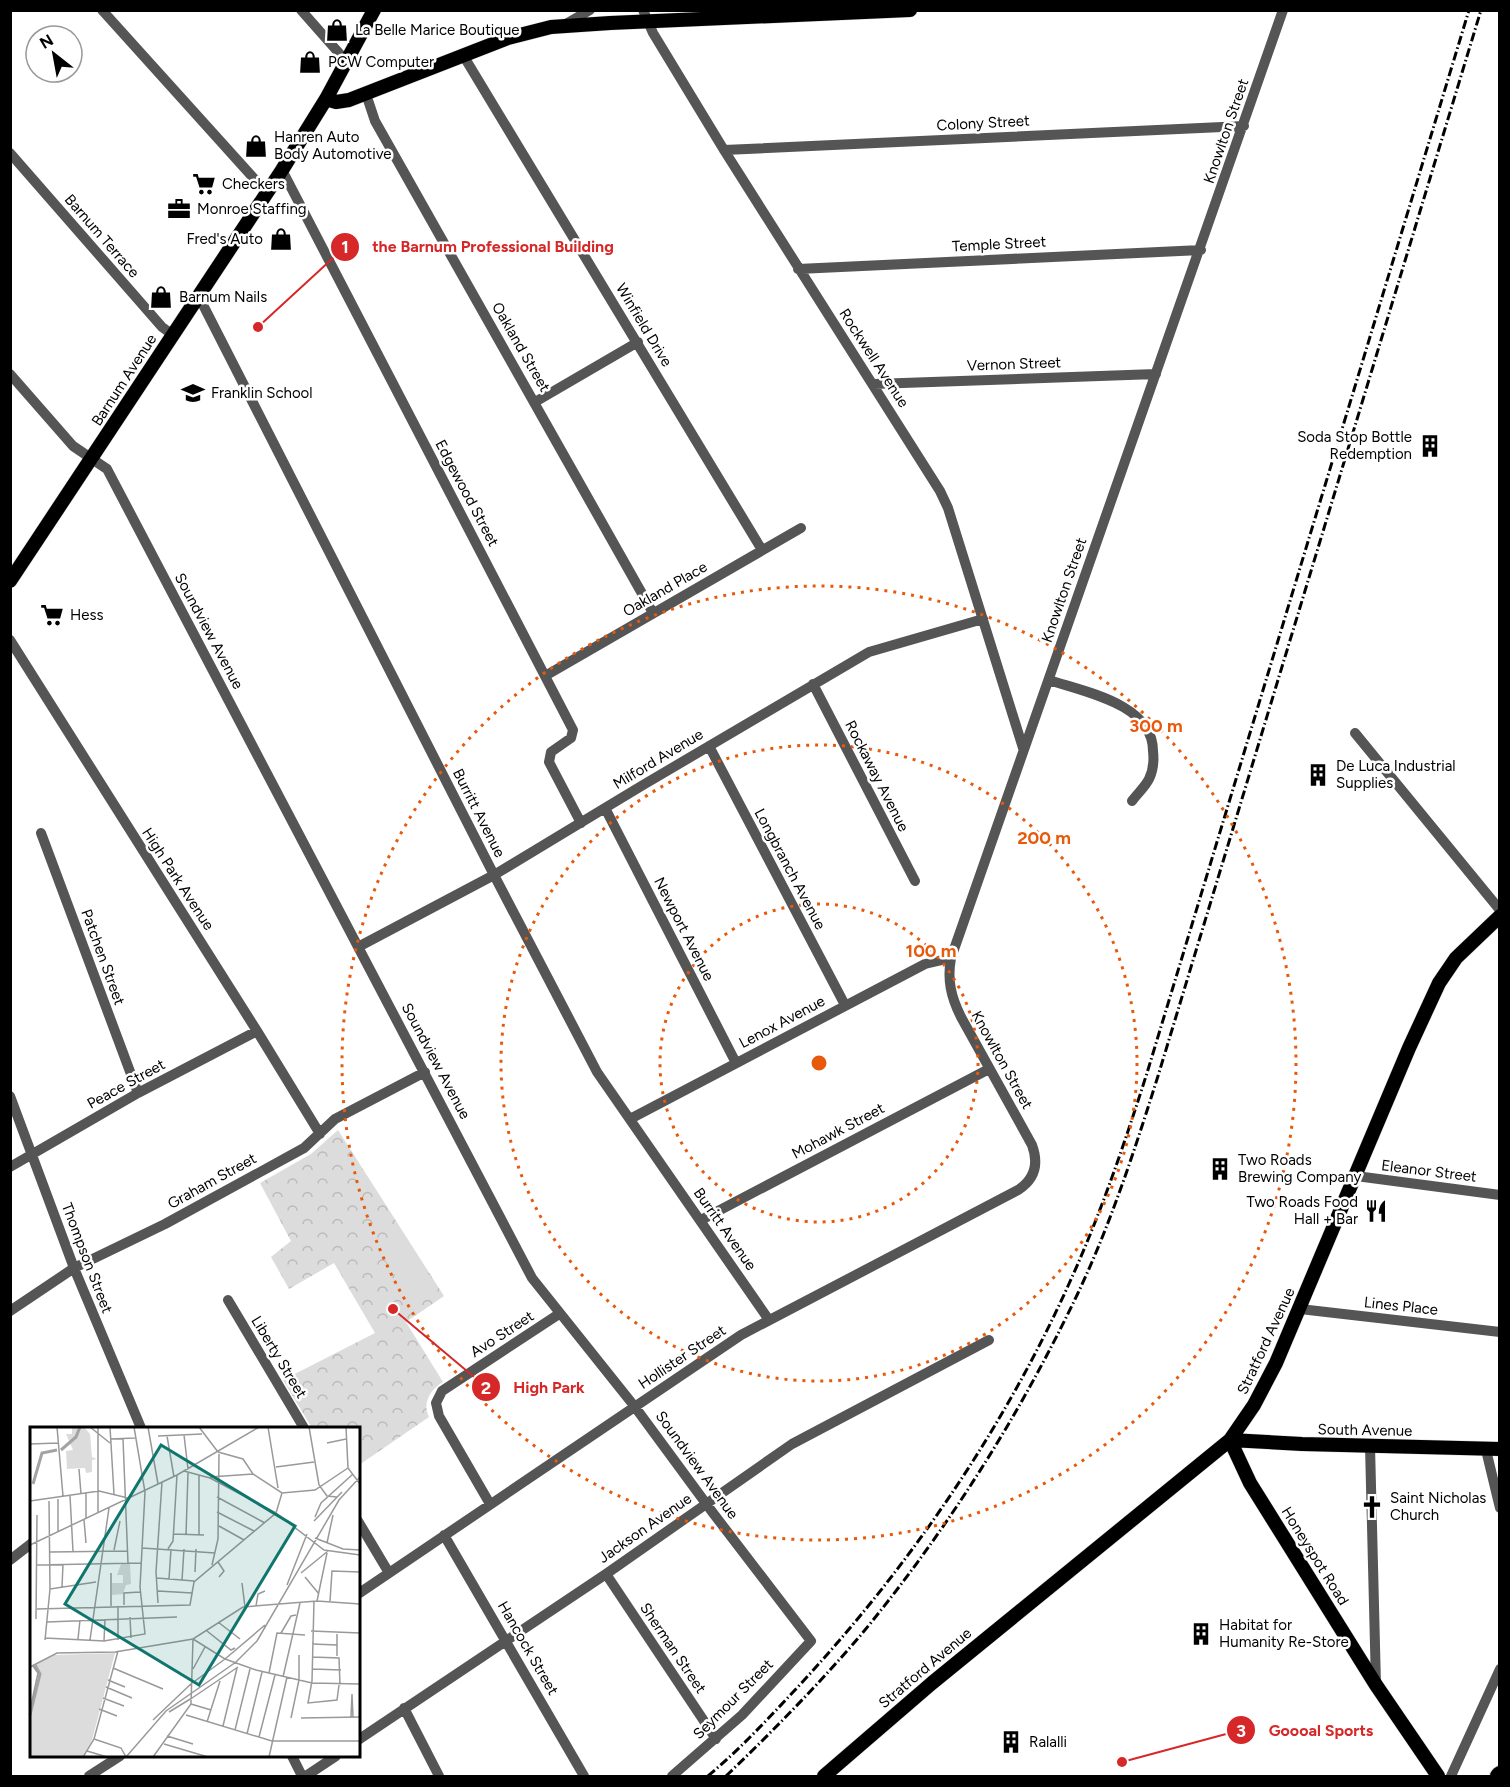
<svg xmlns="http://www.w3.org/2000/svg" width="1510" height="1787" font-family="Figtree,sans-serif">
	<defs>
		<pattern id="park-crowns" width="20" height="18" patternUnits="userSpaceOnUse" patternTransform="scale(1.5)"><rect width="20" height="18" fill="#dcdcdc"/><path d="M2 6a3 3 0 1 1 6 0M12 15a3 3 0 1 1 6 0" fill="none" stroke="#bbb"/></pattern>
	</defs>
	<rect width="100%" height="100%" fill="#fff"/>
	<path fill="url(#park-crowns)" d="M338,1130L444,1296L406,1322L443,1382C430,1390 422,1403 429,1417L359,1465L358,1428H312L283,1380L375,1333L334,1263L289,1289L271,1257L291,1241L260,1183L311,1154Z"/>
	<path fill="#dcdcdc" d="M403,1235L436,1286L413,1302L379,1251Z"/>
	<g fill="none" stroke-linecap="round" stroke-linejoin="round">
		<g stroke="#dbdbdb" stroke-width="15">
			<path id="major" d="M326,99L336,102L349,100L508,38L551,27L610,23L910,10
				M10,581L282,170L326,99L374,10
				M824,1776L932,1683L1230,1440L1254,1405L1276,1363L1409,1048L1439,983L1456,958L1500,916
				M1438,1776L1376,1685L1250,1483L1230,1440L1302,1444L1500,1449"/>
		</g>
		<g stroke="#dbdbdb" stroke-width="18">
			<path id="highway" d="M1498,1776L1500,1774"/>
		</g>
		<path stroke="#555" stroke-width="10" d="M102,10L267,193
			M301,10L346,61
			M643,10L653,33L724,150L940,491L948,508L1023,748
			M564,25L590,10
			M463,55L762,550
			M366,94L375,121L653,613
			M724,150L1244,126
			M10,153L162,327L173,335
			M282,170L573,730L571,738L551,752L549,762L581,823
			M798,269L1201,250
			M199,297L494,875L597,1072L769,1320
			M10,374L73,446L107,469L532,1278L635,1407L713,1513L811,1641L742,1715L672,1776
			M874,384L1156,374
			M535,402L638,342
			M10,640L257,1031L320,1134
			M545,676L801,528
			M1049,680C1085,692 1153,704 1153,751C1154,760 1153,771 1149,779C1145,787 1137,794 1132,801
			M813,684L915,881
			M1355,733L1500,910
			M709,746L845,1005
			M605,808L736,1063
			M41,833L138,1093
			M358,947L494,875L643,785L869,652L983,619
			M10,1096L74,1268L141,1428
			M630,1119L925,964L951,958
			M10,1167L138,1093L257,1031
			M1356,1176L1500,1195
			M701,1220L989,1069
			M228,1300L304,1428
			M1300,1309L1500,1332
			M10,1311L74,1268L165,1224L304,1148L335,1119L425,1072
			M1370,1446L1376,1685
			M1486,1450L1500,1508
			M490,1504L439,1416L436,1403L442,1391L559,1314
			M358,1521L389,1573
			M444,1535L584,1776
			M10,1560L32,1543
			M606,1574L716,1739
			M358,1594L741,1335L1018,1190C1035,1179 1039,1164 1032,1145L961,1017C951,997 947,980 951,958L1283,10
			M404,1708L439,1776
			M358,1740L606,1574L792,1444L989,1340
			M292,1756L302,1776
			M89,1776L120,1756
			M306,1776L336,1756
			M1451,1776L1500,1669"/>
		<use href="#major" stroke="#000" stroke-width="14"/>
		<use href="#highway" stroke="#000" stroke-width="16"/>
		<path stroke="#000" stroke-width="3" stroke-dasharray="9 3 1.5 3" stroke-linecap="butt" d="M708,1776C739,1750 767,1720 795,1690C906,1571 1001,1434 1068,1286C1100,1216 1124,1145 1147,1073L1469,10
			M726,1776C772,1732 818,1685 860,1636C947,1531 1020,1415 1078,1293C1111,1223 1135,1149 1158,1076L1481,10"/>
	</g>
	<g fill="none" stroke="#e8590c" stroke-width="3" stroke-dasharray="3 6">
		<circle cx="819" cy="1063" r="159"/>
		<circle cx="819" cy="1063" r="318"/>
		<circle cx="819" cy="1063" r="477"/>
	</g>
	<defs>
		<g id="shop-bare" transform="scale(1.8)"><path d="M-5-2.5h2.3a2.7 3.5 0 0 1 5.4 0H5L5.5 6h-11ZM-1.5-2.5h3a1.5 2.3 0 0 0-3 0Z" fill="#000" stroke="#fff" stroke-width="2.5" paint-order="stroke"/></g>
		<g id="supermarket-bare" transform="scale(1.8)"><path d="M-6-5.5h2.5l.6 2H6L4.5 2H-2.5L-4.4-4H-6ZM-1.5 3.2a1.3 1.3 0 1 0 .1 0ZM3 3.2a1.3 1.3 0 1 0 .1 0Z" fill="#000" stroke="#fff" stroke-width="2.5" paint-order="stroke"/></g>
		<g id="office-bare" transform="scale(1.8)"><path d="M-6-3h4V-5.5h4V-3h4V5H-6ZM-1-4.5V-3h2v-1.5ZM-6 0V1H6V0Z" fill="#000" stroke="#fff" stroke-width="2.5" paint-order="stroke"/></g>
		<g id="school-bare" transform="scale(1.8)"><path d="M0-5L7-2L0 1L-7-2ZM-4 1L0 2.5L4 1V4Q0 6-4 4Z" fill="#000" stroke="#fff" stroke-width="2.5" paint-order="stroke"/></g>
		<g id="building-bare" transform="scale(1.8)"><path d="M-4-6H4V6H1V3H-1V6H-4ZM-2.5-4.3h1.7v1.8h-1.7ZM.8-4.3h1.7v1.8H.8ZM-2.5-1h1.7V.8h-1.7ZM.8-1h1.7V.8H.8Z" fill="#000" stroke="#fff" stroke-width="2.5" paint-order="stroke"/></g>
		<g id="restaurant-bare" transform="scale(1.8)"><path d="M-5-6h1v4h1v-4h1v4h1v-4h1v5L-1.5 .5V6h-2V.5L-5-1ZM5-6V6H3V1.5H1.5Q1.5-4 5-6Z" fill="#000" stroke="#fff" stroke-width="2.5" paint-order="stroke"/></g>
		<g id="church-bare" transform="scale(1.8)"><path d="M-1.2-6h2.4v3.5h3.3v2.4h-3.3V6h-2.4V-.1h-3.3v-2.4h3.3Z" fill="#000" stroke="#fff" stroke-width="2.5" paint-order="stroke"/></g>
	</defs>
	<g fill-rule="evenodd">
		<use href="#shop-bare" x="337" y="30"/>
		<use href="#shop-bare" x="310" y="62"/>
		<use href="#shop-bare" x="256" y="146"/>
		<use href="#supermarket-bare" x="204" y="184"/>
		<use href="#office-bare" x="179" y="209"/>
		<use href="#shop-bare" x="281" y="239"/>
		<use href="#shop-bare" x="161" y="297"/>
		<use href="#school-bare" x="193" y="393"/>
		<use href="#building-bare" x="1430" y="446"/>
		<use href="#supermarket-bare" x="52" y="615"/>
		<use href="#building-bare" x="1318" y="775"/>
		<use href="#building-bare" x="1220" y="1169"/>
		<use href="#restaurant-bare" x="1376" y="1211"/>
		<use href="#church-bare" x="1372" y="1507"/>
		<use href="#building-bare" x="1201" y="1634"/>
		<use href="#building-bare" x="1011" y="1742"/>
	</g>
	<g text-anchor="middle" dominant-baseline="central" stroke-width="5" stroke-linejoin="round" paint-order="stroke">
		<g font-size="15" fill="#000" stroke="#fff" text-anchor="start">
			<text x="355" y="30">La Belle Marice Boutique</text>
			<text x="328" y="62">PCW Computer</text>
			<text x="274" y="137">Hanren Auto<tspan x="274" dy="17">Body Automotive</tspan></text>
			<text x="222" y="184">Checkers</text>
			<text x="197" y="209">Monroe Staffing</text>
			<text x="263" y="239" text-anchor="end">Fred's Auto</text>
			<text x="179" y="297">Barnum Nails</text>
			<text x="211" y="393">Franklin School</text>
			<text x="1412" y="437" text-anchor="end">Soda Stop Bottle<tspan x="1412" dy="17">Redemption</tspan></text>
			<text x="70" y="615">Hess</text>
			<text x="1336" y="766">De Luca Industrial<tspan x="1336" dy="17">Supplies</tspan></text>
			<text x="1238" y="1160">Two Roads<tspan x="1238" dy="17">Brewing Company</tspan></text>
			<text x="1358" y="1202" text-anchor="end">Two Roads Food<tspan x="1358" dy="17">Hall + Bar</tspan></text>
			<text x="1390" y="1498">Saint Nicholas<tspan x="1390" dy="17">Church</tspan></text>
			<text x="1219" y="1625">Habitat for<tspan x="1219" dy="17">Humanity Re-Store</tspan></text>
			<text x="1029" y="1742">Ralalli</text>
		</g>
		<g font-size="15" fill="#000" stroke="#fff">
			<text transform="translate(983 123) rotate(-3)">Colony Street</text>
			<text transform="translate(1226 131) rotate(-71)">Knowlton Street</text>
			<text transform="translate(102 236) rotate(49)">Barnum Terrace</text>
			<text transform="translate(999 244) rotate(-3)">Temple Street</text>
			<text transform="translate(644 325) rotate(59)">Winfield Drive</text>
			<text transform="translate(521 347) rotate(60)">Oakland Street</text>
			<text transform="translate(874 358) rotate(57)">Rockwell Avenue</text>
			<text transform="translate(1014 364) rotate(-2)">Vernon Street</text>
			<text transform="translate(124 380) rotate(-57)">Barnum Avenue</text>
			<text transform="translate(467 493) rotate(62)">Edgewood Street</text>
			<text transform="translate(665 589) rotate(-30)">Oakland Place</text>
			<text transform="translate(1064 590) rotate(-71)">Knowlton Street</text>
			<text transform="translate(209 631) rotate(62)">Soundview Avenue</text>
			<text transform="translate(658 759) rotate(-31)">Milford Avenue</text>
			<text transform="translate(877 776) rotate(63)">Rockaway Avenue</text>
			<text transform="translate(479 813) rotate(63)">Burritt Avenue</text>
			<text transform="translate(790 869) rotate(62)">Longbranch Avenue</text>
			<text transform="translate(178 879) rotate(57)">High Park Avenue</text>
			<text transform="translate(684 929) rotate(63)">Newport Avenue</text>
			<text transform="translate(103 957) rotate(70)">Patchen Street</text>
			<text transform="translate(782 1022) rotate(-28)">Lenox Avenue</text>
			<text transform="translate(1002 1060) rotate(61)">Knowlton Street</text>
			<text transform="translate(436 1061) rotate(62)">Soundview Avenue</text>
			<text transform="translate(126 1084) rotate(-29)">Peace Street</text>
			<text transform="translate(838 1131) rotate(-28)">Mohawk Street</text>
			<text transform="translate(1429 1171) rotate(7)">Eleanor Street</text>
			<text transform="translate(212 1181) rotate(-29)">Graham Street</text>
			<text transform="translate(725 1229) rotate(55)">Burritt Avenue</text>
			<text transform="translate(87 1258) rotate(69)">Thompson Street</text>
			<text transform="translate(1401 1306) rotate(6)">Lines Place</text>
			<text transform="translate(502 1334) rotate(-33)">Avo Street</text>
			<text transform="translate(1266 1341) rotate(-65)">Stratford Avenue</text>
			<text transform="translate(279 1357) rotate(59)">Liberty Street</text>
			<text transform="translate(682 1357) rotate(-34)">Hollister Street</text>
			<text transform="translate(1365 1430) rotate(1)">South Avenue</text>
			<text transform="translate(697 1465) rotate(54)">Soundview Avenue</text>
			<text transform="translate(645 1528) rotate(-35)">Jackson Avenue</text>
			<text transform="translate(1315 1556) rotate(58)">Honeyspot Road</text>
			<text transform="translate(528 1648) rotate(60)">Hancock Street</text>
			<text transform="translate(673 1648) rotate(56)">Sherman Street</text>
			<text transform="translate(925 1668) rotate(-40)">Stratford Avenue</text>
			<text transform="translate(733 1699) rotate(-45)">Seymour Street</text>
		</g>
	</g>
	<g transform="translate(30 1427)">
		<rect width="330" height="330" fill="#fff"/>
		<path d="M85,226L62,313L52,330H0V291L10,246L5,237L24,228Z" fill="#dcdcdc"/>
		<path d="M42,0H54L60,7L62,30L67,32L62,33V45L56,46L55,41L37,42L36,24L43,23L36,7H42ZM91,137H100L101,157L96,158L93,167L82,168V156H93V148H87Z" fill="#dcdcdc"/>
		<path d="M52,22L51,29L59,26L60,37L49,38L50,30L44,33L43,24Z" fill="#dcdcdc"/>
		<path fill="none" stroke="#a3a3a3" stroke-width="3" d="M31,23L46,10L50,0M3,57L12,26L27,23M0,288L10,247L5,238"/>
		<path fill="none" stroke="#999" stroke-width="1.5" d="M27,0L33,69M60,0L80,16M68,0V86M80,0L84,67M118,0L128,57M169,0L188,25M238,0L248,61M279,0L289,58L297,69L307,70M316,0L318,41L330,57M154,8L158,42M128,9L172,7M137,9L144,50M80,12L105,11M93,12L98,136M297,16L316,12M0,17L28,16M188,25L213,32L223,47L252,66L285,63L318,41M246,40L284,35M49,42L51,67M154,44L180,51L246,86L294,123L330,128M169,48V108M180,50L223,47M56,66V91M40,69L43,124M187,70L235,96M28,72V105M0,74L69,64L98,71M187,85L224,104M285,90L291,76L323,47M54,93L56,116M284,94L312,65M189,99L214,113M143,107L174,108M156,108L158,46M285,111L313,122L330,123M297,116L303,88M0,118L147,48L229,0M112,121L185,126M138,122L143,114L147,48M84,123L90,94M20,125L98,124M188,135L194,144L189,150M7,138L111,136M182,138L188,112L189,27M165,145L166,122M271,146L298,124M275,150L289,167M127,151L164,154M139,152L141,122M152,153L154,122M212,156L215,180M257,158L277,107M32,160L33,137M20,162L66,155M128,164L162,166M284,174L282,254L278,276L307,273L309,258M287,174L297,126M300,174L302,144L330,145M128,176L126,145L132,55M94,178V166L110,165M81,179V146M226,179L228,167L235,164M7,182L160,178L164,155L246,86L252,66M100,190L101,211M6,192L7,88M17,195L147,190M188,195L210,212M177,204L201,223L205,221M281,204L330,206M251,206L261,189L266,188M307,207V229M15,211L74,214L115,207L110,160L115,65L104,0M48,212L50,193M163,212L195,232L226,243L282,256L330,257M15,213L20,162L19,74M60,213L79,81M88,213V179M74,214L75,192M282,217L307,218M282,230L309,231L310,258M195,232L235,198M0,240L27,226L85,225L163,212L213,180L287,174L330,177M83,241L133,262M163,242L175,220M283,242L311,243M239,246L247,206L275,208M253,250L270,176M78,253L95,260M165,254L195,232M76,260L102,271M73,271L94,279M162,271L208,240M161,277L181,283M69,282L87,289M0,283L8,246L3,239M139,285L162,271M156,288L242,314H330M321,290L322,267L323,290M261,291L269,253V228M271,291L330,290M123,293L164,254M177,295L190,254M193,299L207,241M205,303L220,242M217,307L232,245M137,309L163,317M229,310L245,248M64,312L91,321L96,330M134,317L178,330M57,324L77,330M53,330L64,312L88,224M96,330L136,284L206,235L227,214L309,73L330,50M123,330L161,277L163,212M239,330L257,250"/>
		<path fill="#0f766e" fill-opacity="0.15" stroke="#0f766e" stroke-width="3" d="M131,18L265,99L169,258L35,177Z"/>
		<rect width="330" height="330" fill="none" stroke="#000" stroke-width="3"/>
	</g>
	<circle cx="819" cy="1063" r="9" fill="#e8590c" stroke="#fff" stroke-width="3"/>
	<g font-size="18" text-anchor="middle" font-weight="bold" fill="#e8590c" stroke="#fff" stroke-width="5" stroke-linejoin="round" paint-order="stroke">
		<text x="1156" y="732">300 m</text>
		<text x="1044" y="844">200 m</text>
		<text x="931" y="957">100 m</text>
	</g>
	<path fill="none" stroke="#d62828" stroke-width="2" d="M258 327L345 247M393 1309L486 1387M1122 1762L1241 1730"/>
	<g fill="#d62828" stroke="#fff" stroke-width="2">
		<circle cx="258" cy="327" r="6"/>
		<circle cx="393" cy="1309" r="6"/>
		<circle cx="1122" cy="1762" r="6"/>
		<circle cx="345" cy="247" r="15"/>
		<circle cx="486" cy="1387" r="15"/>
		<circle cx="1241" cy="1730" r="15"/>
	</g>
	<g font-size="18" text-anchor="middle" font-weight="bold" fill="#fff">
		<text x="345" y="253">1</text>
		<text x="486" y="1394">2</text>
		<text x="1241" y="1737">3</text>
	</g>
	<g font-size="16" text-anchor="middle" font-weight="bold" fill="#d62828" stroke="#fff" stroke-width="5" stroke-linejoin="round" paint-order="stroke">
		<text x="493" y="252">the Barnum Professional Building</text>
		<text x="549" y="1393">High Park</text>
		<text x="1321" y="1736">Goooal Sports</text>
	</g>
	<rect width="1510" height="1787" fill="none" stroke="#000000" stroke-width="24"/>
	<g transform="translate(54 54) rotate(329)"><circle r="28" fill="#ffffff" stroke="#999999" stroke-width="1.5"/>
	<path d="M0-4.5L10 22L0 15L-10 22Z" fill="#000000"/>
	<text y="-9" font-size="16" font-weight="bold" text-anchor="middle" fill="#000000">N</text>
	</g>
</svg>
